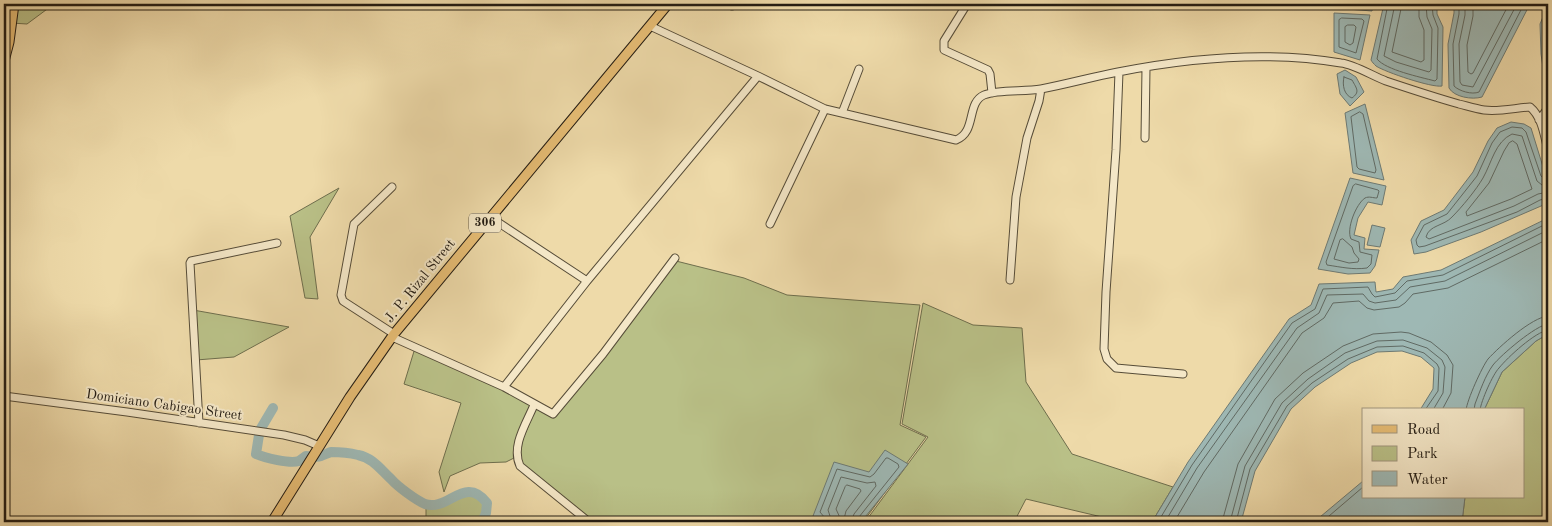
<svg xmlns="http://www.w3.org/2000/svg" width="1552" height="526" font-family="'Old Standard TT',serif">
	<rect width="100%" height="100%" fill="#eedaa9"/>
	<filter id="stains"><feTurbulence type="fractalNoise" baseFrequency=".004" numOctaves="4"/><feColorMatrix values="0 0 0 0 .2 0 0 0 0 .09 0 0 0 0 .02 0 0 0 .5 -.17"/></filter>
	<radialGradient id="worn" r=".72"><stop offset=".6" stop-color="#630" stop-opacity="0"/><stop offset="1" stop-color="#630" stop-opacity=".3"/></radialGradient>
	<path fill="#b9c087" stroke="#6e6e4d" d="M14,4H54L27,24L11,23Z
		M339,188L310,237L318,299L305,298L290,216Z
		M676,261L744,278L787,295L920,305L900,425L926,437L863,522H591L523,466L519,448L537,406L555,415Z
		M923,303L973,325L1022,328L1026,382L1072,454L1173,487L1152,522H1123L1026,499L1014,522H865L928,437L902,424Z
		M193,310L289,327L234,357L196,360Z
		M1548,334V522H1462L1465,497H1523V410H1484L1502,372L1536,341Z
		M415,348L534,405L516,457L506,462L480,463L450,476L444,492L439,472L461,403L404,384Z
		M472,492L482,495L487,503L486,513L482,522H426V504C443,505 456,494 472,492Z"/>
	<path fill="#9eb8b4" stroke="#6d7a74" d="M1335,4H1373L1372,11L1335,8Z
		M1384,4H1437V14L1443,27L1442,86C1432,88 1385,72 1376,66C1374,64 1372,62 1371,60Z
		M1454,4H1530L1482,97C1472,100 1454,97 1449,88L1448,44L1454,13Z
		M1548,5V95H1547L1541,54L1540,24Z
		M1334,13L1370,15L1360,60L1334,52Z
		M1345,70L1356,77L1364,92L1350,106L1340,94L1337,74Z
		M1365,104L1384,180L1353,173L1345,113Z
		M1511,122L1524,124L1531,128L1548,183V203L1481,232L1426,252L1414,254L1411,240L1421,221L1444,210L1473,172L1488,141L1497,128Z
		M1350,178L1386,186L1382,205L1368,202L1358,218L1354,235L1365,238L1364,249L1379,250L1375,266L1370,273L1348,274L1318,269Z
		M1548,218V334L1536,341L1502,372L1484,410H1420L1433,389L1434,368L1421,357L1402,351L1377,352L1351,363L1315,387L1291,409L1255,471L1241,522H1152L1188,462L1289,319L1311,305L1319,284L1375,282L1376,292L1393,289L1403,277L1441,270Z
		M1372,225L1385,228L1380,247L1367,245Z
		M885,450L908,464L861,522H824L813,516L834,462L869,472Z
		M1363,481V497H1465L1462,522H1314Z"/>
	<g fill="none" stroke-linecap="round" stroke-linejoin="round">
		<path stroke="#606a64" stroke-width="1" d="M1388,4L1377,59C1386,70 1420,77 1435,81L1437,79L1438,28L1433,15L1432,4
			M1395,4L1384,56L1396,62L1429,72L1431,70L1432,29L1427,17L1426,4
			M1402,4L1392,52L1421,62L1424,60V30L1419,17V4
			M1459,4V14L1453,44L1454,86C1459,91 1472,95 1479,92L1524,4
			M1465,4V15L1459,44L1460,82L1462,85L1473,87L1517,4
			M1473,4V16L1467,45L1468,72L1471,74L1473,73L1509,4
			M1342,18L1362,19L1364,21L1356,53L1339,47V20Z
			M1548,18L1545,25L1548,67
			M1348,25H1354L1356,27L1353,43L1350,45L1345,42V27Z
			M1344,77L1352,80C1357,89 1360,92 1352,98C1344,95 1342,85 1344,77Z
			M1360,112L1363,114L1376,170L1375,173L1359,169L1357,167L1351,117Z
			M1513,141L1517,144L1532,189L1511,199L1467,216L1466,212L1489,183L1504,151L1509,143Z
			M1548,180L1544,179L1541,176L1526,132L1522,128L1512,127L1500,132L1492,143L1477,176L1447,214L1424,225L1416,240L1417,245L1419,247L1425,246L1517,212L1540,200L1548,198
			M1356,184L1378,190L1379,191L1377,198C1373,198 1369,196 1365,198C1356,204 1346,229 1351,239L1359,242L1360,252L1372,255L1371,264L1367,268C1353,270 1341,267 1327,265L1326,262L1353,186Z
			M1548,186L1542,185L1537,181L1522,136L1512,134C1495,142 1492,162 1483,178C1476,190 1462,207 1452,217C1444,226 1429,225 1426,237L1429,239L1514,206L1538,194L1548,192
			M1343,239L1352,247L1354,253L1359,259L1358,262L1349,263L1334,259L1340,240Z
			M1466,410C1467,400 1482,367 1488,359C1499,347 1532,317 1548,316
			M1474,410L1475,404C1480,391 1485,376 1493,365C1501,355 1536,325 1548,324
			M1480,410C1481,401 1493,374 1499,368C1508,357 1535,332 1548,330
			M847,485L860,489L861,491L846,511L844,519L841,520L836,509L845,487Z
			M825,522V518L820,512L837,469L870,477L874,474L886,458H888L898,464L899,467L859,517L858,522
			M832,522L828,510L841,477L867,483L875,482L876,486L854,514L851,522
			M1158,522L1192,465L1292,323L1315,309L1323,289L1368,287L1372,294L1375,297L1395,293L1407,281L1443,275L1548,223
			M1165,522L1197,468L1297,328L1319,313L1327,295L1363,294L1369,301L1375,303L1396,300L1410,287L1445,281L1548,230
			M1174,522L1204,472L1302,333L1324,318L1333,303L1359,301L1367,308L1374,310L1399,307L1405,303L1413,294L1448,288L1548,239
			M1222,522L1238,464L1275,399L1303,373L1343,346L1373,334L1401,332L1409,333L1431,342L1447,355L1453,365L1451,393L1442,410
			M1230,522L1245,466L1282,403L1308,379L1345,353L1377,341L1403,340L1427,348L1442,360L1445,367L1443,393L1433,410
			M1236,522L1250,469L1287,406L1312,383L1348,359L1377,347L1403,346L1424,353L1437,364L1439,368L1438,391L1425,410
			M1322,522L1363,487"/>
		<path stroke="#9eb8b4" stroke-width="10" d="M260,430L273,408
			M259,435L256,454C265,458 290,464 299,461C301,460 303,458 306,456C310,456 316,458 321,456C324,455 328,453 331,452C339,452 350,453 358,455C373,458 380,469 391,479C398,487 416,500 425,504C448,512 465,474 487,503L486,513L482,522"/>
		<g stroke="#564c38" stroke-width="9">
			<path id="minor" d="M967,4L944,41V50L988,70L990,74L992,93
				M732,6L734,4
				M1119,72L1116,150L1106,292L1104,349L1107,359L1116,368L1183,374
				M758,76L825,109L956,140C977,132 966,103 984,95C998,89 1025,92 1041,89C1067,84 1092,77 1118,72C1189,58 1269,51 1341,63C1353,64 1373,76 1386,81C1410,89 1434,97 1459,104C1467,106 1476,109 1484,110C1499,112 1515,108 1530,107C1542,117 1544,135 1548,150
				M842,113L859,69
				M1539,120L1548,108
				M1145,138L1146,68
				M392,187L354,224L341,295L343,301L394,334
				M490,217L587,281
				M770,224L825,109
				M1010,280L1016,197L1027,138L1039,101L1041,89
				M392,337L504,387L553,414L603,354L675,258
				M504,387L587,281L758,76L650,26
				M4,396L127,412L284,435L305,440L319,446
				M534,405C526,424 511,446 520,466L589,522
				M199,423L190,263L191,261L277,243"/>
		</g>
		<g stroke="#231c13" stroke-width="11">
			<path id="major" d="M4,61L9,42L14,4
				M272,522L350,397L394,334L668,4"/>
		</g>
		<use href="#minor" stroke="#f4e7c7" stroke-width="7"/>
		<use href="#major" stroke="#e7bd74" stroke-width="9"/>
	</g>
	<g text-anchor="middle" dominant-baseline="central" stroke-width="4" stroke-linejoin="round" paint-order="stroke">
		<rect fill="#f4e7c7" stroke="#625949" stroke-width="1" x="469" y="213.5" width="32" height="19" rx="4"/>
		<g font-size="12" font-weight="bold" fill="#231c13">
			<text x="485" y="223">306</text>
		</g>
		<g font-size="14" fill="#231c13" stroke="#f4e7c7">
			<text transform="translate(420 281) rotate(-51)">J. P. Rizal Street</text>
			<text transform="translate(164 405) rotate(8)">Domiciano Cabigao Street</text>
		</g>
	</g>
	<rect width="1552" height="526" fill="none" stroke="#eedaa9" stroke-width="20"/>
	<rect x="5" y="5" width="1542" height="516" fill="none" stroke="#231c13" stroke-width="2.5"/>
	<rect x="10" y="10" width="1532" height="506" fill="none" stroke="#231c13"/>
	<rect x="1362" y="408" width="162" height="90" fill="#f4e7c7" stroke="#a0967f"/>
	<rect x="1372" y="425" width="25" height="8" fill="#e7bd74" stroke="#a0967f"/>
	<text x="1407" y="434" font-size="15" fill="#231c13">Road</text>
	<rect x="1372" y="446" width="25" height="15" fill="#b9c087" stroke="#a0967f"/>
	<text x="1407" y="458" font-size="15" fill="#231c13">Park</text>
	<rect x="1372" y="471" width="25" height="15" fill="#9eb8b4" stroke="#a0967f"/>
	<text x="1407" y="484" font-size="15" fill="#231c13">Water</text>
	<rect width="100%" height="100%" filter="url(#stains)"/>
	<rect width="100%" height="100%" fill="url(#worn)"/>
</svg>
